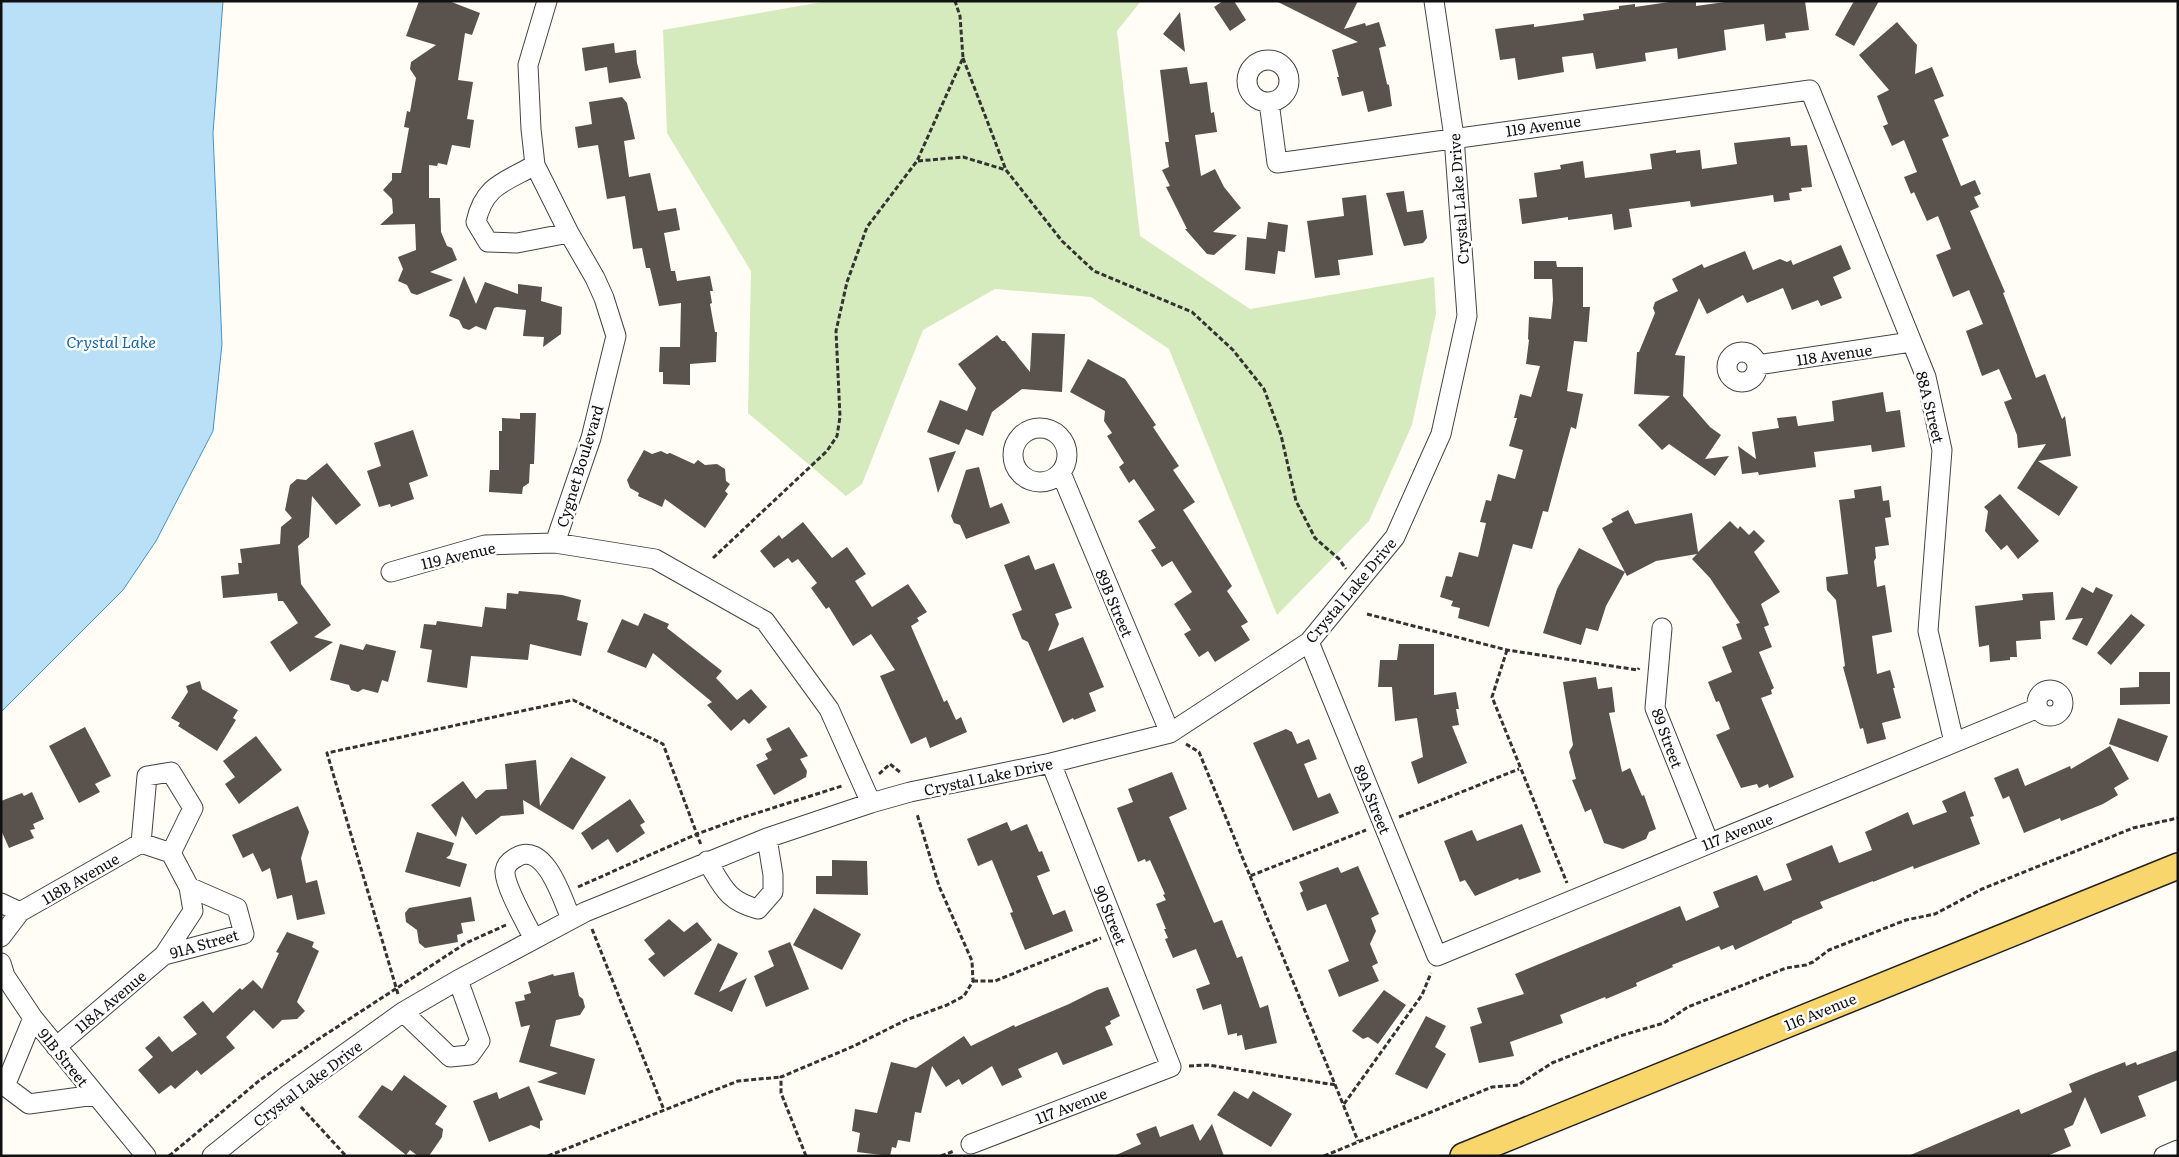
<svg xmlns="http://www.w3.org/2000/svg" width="2179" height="1157" font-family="Literata,serif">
	<rect width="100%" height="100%" fill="#fffdf5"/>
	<path fill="#d5ebbd" d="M828,1H1141L1117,31L1140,236L1250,309L1434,277L1436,314L1412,425L1369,521L1277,615L1169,349L1091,297L995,289L923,330L862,484L846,496L748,413L751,271L667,133L663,30Z"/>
	<path fill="#b9e0f7" stroke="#3f96cf" d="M1,1H223L213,133L222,344L213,431L156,541L123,590L1,712Z"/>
	<path fill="#5a524d" d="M419,1H449L480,13L472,35L465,33L458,80L473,82L467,119L474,120L470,148L452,145L447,165L438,163L437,166L429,165V198H440L441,232L447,246L452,248L457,260L430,272L453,280L417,295L411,293L407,285L398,281L403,269L398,257L416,250L415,224L380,225L393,213L392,199L383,190L392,180V173H401L409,128L404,127L407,111L410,112L416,78L410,69L411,62L436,45L406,36Z
		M1223,1H1234L1246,20L1230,31L1214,7Z
		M1276,1H1358L1344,29L1365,23L1366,26L1379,22L1386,46L1379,48L1387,84L1389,85L1392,106L1368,112L1363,91L1342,96L1337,77H1339L1332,50L1358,42Z
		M1676,1H1696V6L1732,1H1805L1809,30L1785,33L1786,38L1766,41L1764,24L1724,30L1726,50L1678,59L1677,48L1645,53L1646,61L1596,69L1593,53L1562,57L1564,72L1518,80L1515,58L1500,60L1495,29L1534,24V27L1584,20L1583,14L1619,9V6L1635,4V7Z
		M1854,1H1879L1854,46L1835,35Z
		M1180,12L1185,52L1163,34Z
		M1897,22L1917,45L1915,74L1932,67L1944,96L1934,100L1949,136L1942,139L1961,186L1975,180L1981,194L1974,197L1979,207L1970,211L2005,292L2003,293L2036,378L2045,374L2062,419L2065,416L2071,456L2038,461L2078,487L2059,516L2017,488L2046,444L2018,448L2017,435L2004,402L2012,399L1999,369L1982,376L1966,331L1983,324L1969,290L1953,297L1936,255L1951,249L1938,216L1927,221L1914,192L1911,194L1904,177L1917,172L1904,140L1892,146L1883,126L1888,124L1877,96L1889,90L1859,55Z
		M614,43L615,53L636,50L637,63L641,78L609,83L607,67L585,71L582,48Z
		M1187,67L1190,84L1207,82L1211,113L1214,112L1217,132L1195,135L1201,176L1215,169L1224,187L1241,208L1213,232L1237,235L1214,255L1207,254L1185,229H1187L1166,187L1170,186L1162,170L1169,167L1165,142H1169L1160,70Z
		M622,97L627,103L635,139L624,141L629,177L650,173L658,211L676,208L680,230L664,233L671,271H675L677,281L710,276L713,291H710L712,303L710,304L715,332H717L716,362L690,364V385L663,384V372H659L660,347H680L681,303L659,306L650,268H646L642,248L633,249L625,196L607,199L598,145L578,148L575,127L592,124L589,102Z
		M1790,137L1791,146L1807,145L1812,187L1801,188L1802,191L1789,193L1790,200L1774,202L1773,195L1691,207L1690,201L1629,209L1632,227L1614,230L1612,214L1568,220V217L1522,224L1519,199L1537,197L1534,173L1561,169L1560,165L1583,161L1585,178L1652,169L1650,154L1676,150V153L1700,150L1702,169L1737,164L1734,143Z
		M1404,191L1407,212L1423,210L1427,238L1423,243L1404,246L1386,193Z
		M1366,195L1373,255L1338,260L1340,275L1315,278L1307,221L1344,216L1342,198Z
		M1268,222L1288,225L1285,252L1278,251L1275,274L1245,270L1247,237L1266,239Z
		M1841,245L1851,269L1833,277L1842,298L1821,306L1818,300L1792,310L1783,288L1747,303L1743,295L1707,314L1699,298L1675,355L1685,356L1683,396L1710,427L1721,435L1705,459L1729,456L1715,476L1669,444L1662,450L1638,425L1670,396L1634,394L1637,352H1639L1655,313L1653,308L1655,302L1678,291L1672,279L1702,264L1704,268L1745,251L1753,270L1780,259L1787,262L1791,260L1793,265Z
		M1534,261H1556L1557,267H1583V307H1590L1587,342L1574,341L1567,391L1583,394L1576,429L1571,427L1548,512L1543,511L1532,549L1513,544L1489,627L1458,618L1460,608L1451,606L1453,601L1440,597L1446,576L1452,577L1459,552L1478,557L1486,523L1480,522L1486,500L1491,501L1498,474L1515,479L1523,450L1509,446L1517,418H1514L1520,394L1531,397L1540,366L1526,364L1529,340L1528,339L1529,317L1551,319L1553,300L1552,279H1534Z
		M464,276L476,304L485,282L518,294V284L542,287L541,301L562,307L561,334L543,347L544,337L523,336L526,310L497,307L494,308L486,330L476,326L469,330L463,328L459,320L449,316Z
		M1032,333L1065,334L1062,392L1022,389L992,412L983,436L966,429L959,445L927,432L940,400L967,411L976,388L958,364L997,335L1002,341H1005L1030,372Z
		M1088,359L1125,379L1156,425L1153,427L1179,466L1173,470L1195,502L1183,510L1232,586L1227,591L1248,622L1241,626L1250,640L1215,662L1208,651L1199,657L1184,634L1191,630L1174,604L1192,592L1172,561L1162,567L1151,550L1156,548L1138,521L1155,510L1134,479L1129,483L1119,467L1124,463L1107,436L1112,433L1104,421L1105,411L1070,392Z
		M1883,392L1886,412L1900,410L1905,447L1872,452L1871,445L1814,452L1816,467L1759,475L1758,472L1742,474L1738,446L1756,459L1752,432L1779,428L1777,418L1796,416L1798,426L1834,421L1832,401Z
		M520,413H536L534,464H530L529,483L523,487L522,494L489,492L490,470H499V431H502V418L520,419Z
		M413,430L428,476L409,483L414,499L391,507L390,504L379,507L367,471L381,466L374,443Z
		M644,450L652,454L661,451L667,454L670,453L694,464L698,460L705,465L717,464L725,469L726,481L730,484L725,491L728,494L705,528L665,499L662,507L638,496L639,493L630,488L627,480Z
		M956,451L938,493L929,458Z
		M327,463L361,505L336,525L312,496L309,537L298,546L301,584L331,625L314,637L333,642L290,672L270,642L298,623L283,601H278L277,593L223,598L221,576L239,574L238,563H242L240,549L280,544L281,527L292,518L285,510L290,485L297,479L306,480Z
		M979,467L990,508L1002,503L1010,523L966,539L960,525L954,523L951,516L966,470Z
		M1881,486L1883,501L1889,500L1891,517L1885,518L1889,545L1875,547L1876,558L1874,561L1877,587L1885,585L1892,632L1872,636L1877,674L1890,670L1895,688H1893L1901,718L1882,723L1886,739L1867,744L1863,728L1860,729L1843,667L1845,666L1836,600L1827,590L1826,577L1848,574L1839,500L1855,498L1854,490Z
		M2000,494L2039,541L2018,559L2007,545L2001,550L1985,531L1988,511L1984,507Z
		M1628,510L1635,524L1692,513L1698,552L1730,521L1738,529L1740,526L1749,535L1754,530L1765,541L1754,552L1780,592L1761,604L1769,625L1764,627L1772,647L1759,652L1774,688L1771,690L1772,694L1761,698L1794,777L1769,788L1768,784L1759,788L1757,784L1741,788L1716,735L1730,729L1719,701L1716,702L1708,682L1732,672L1722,647L1742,639L1736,624L1740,623L1710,578L1692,559L1697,554L1656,561L1627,576L1602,528L1613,522L1611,519Z
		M803,522L832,558L847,547L866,574L855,581L872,607L908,584L927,612L917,618L919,621L911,626L944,702L947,700L956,720L961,717L967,732L930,748L926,737L911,744L880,676L895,670L871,634L853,646L829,607L826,609L811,588L817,583L798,559L792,563L788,558L774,568L760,551L779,535L782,539Z
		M1579,548L1625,572L1606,606L1598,631L1586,628L1581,645L1543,633L1557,589Z
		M1029,555L1035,570L1054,563L1072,608L1055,614L1059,624L1048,651L1083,637L1104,687L1089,693L1096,711L1074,720L1073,718L1063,723L1028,642L1022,639L1012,614L1022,610L1004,565Z
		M2082,587L2093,593L2096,587L2113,595L2087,646L2072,639L2083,618L2065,620Z
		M519,591L562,595L581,600L577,620L588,623L581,656L530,644L528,660L471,656L467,688L427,682L432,650L420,648L424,624L436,625L437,621L482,627L485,607L506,609L507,593L518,594Z
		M2053,592L2055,620L2040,621L2041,639L2016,641L2017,657H2010V660L1990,662L1989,645L1979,647L1975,606L2023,600L2022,594Z
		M644,613L669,624L667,628L722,671L716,678L737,700L751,689L767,707L749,724L744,719L731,731L707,705L712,702L653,653L646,668L607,652L622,619L638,626Z
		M2131,614L2145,625L2111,665L2097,653Z
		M340,644L363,650L366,644L396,651L388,682L382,680L378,693L363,689L358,692L351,690L349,685L330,680Z
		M1399,644H1434V695L1456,692L1459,709H1456L1459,725L1452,726L1467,763L1418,784L1411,762L1423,757L1417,718L1395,721L1392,687H1378L1380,660H1397Z
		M2139,672H2170V704L2120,705V688L2139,687Z
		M1596,677L1598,689L1612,687L1615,712L1609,713L1622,772L1630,768L1642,796L1644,795L1656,829L1649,832L1646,839L1623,849L1604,843L1591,809L1585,812L1572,780L1576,779L1569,752L1573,745L1563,682Z
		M200,681L202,689L238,710L233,718L236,720L217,751L178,726L180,723L171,718L188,692L186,686Z
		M2118,718L2168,736L2158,762L2109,744Z
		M85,727L111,776L95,784L100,792L79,803L49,746Z
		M789,727L808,756L800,759L807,771L806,777L774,795L756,765L768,759L765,754L772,750L766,739Z
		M1286,729L1292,732L1297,744L1309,739L1317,759L1304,764L1318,798L1330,793L1339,813L1293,831L1253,743Z
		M256,736L282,770L239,804L225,784L235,777L223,761Z
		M2110,746L2129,779L2114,788L2118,795L2103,804L2061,821L2060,818L2024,833L2009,796L2003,799L1994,778L2018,768L2025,786L2070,766L2071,769Z
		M571,757L606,777L573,830L523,800L524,814L501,816L476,835L462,816L456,837L431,805L463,781L476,799L486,790L507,789L505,764L536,760L540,806Z
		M1172,772L1187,809L1169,817L1214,923L1222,920L1237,958L1242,956L1260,1008L1268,1005L1277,1043L1245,1050L1242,1035L1237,1036V1033L1228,1035L1221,1004L1203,1010L1196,989L1210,984L1196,949L1173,958L1165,939L1168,938L1164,929H1166L1156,904L1166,900L1163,895L1165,894L1150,860L1146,862L1145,859L1138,862L1117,808L1133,802L1128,789Z
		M1965,791L1974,816L1970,817L1980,844L1914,869L1913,866L1873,882V881L1820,902L1823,908L1792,921V923L1735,950L1733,945L1721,950L1719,946L1672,965L1673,967L1636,983L1637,986L1606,999L1605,997L1560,1015L1563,1023L1510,1042L1514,1056L1479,1063L1470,1027L1482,1023L1477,1008L1524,994L1515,974L1680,906L1686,921L1719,907L1713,892L1757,875L1764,891L1792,880L1786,864L1832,845L1839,863L1872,850L1865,832L1908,812L1913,825L1947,812L1942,801Z
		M32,792L44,819L33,824L35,829L30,830L34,838L9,848L1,830V801L22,793L24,796Z
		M630,799L645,822L640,825L645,833L617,853L608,839L592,850L581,833Z
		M298,806L309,832L301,858L306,883L317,880L325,914L297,920L292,895L277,899L270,868L262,872L253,853L243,858L232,835Z
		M1007,822L1011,831L1027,824L1039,852L1042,851L1050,871L1037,876L1053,915L1065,910L1073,931L1025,950L1010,913L1013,912L992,860L978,866L967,839Z
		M1522,824L1541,872L1519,880L1518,878L1475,896L1465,880L1460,882L1444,841L1472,830L1477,841Z
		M417,832L454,843L450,855L446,858L467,864L460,887L405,872Z
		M832,860L867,861L868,895L816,894V876H832Z
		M1358,866L1379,914L1371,918L1376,931L1370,944L1378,963L1372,966L1379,981L1339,997L1328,970L1349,961L1326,904L1307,911L1300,893L1303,891L1299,882L1338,867L1341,873Z
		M471,897L475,921L461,923L463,933L457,935L458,942L425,948L419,943L417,930L406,922L405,913L409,908Z
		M814,908L861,934L842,970L793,945Z
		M669,919L684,932L697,922L712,940L664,977L648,959L655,954L644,940Z
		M287,932L314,942L312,947L319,951L297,1002L305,1011L297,1019L282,1020L273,1029L254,1010L226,1037L235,1048L201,1075L197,1070L175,1089L171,1085L159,1094L138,1070L153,1057L145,1048L159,1036L172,1052L197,1034L183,1017L203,1001L213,1013L240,988L242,990L253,980L262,989L279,953L276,952Z
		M790,942L809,989L766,1007L754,976L774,966L768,951Z
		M718,943L738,953L719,992L747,978L732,1012L694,994Z
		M574,972L579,996L583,999L585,1007L580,1015L556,1020L550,1046L595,1059L585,1095L537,1082L558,1073L519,1062L530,1025L521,1027L515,1002L525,1000L524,995L531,993L528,982L553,974L554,976Z
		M1108,987L1120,1016L1110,1021L1111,1024L1105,1027L1113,1045L1063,1065L1057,1052L1018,1069L1022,1077L1002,1086L992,1066L962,1085L959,1079L946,1087L932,1066L921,1113L915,1112L910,1142L898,1140L896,1148L892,1147L890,1156L857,1152L860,1133L852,1131L855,1109L877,1113L891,1062L916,1068L964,1036L971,1046L1014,1025L1015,1027L1069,1004L1097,990Z
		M1384,990L1406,1005L1378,1044L1368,1037L1363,1039L1352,1031Z
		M1426,1016L1446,1026L1435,1047L1446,1054L1427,1089L1395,1074Z
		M2178,1050V1080L2138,1096L2146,1116L2101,1134L2085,1097L2073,1125L2064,1129L2071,1146L2047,1156H1908L2019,1109L2021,1114L2072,1092L2069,1084L2096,1073L2125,1062L2126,1066L2136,1062L2137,1065Z
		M404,1075L447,1106L435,1124L443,1129L442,1137L429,1156H418L410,1150L406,1155L358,1117L382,1085L392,1091Z
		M529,1086L543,1120L540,1121V1129L531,1125L489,1142L473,1101L497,1092L499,1099Z
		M1234,1091L1248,1099L1253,1091L1292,1114L1271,1147L1217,1115Z
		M1193,1124L1200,1141L1212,1124L1224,1156H1114L1141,1144L1136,1134L1156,1126L1160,1137Z"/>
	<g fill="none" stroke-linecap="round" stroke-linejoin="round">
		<g stroke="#444" stroke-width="21">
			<path id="minor" d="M547,1L528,65L531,129L535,165L569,233L595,278L604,298L616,336L591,438L555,543
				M1247 81a21 21 0 1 1 42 0a21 21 0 1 1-42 0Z
				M1269,102L1277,163L1810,90L1926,377L1942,450L1928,631L1954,742
				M535,165C505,182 484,185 476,222L488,242L517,243L569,233
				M1727 367a15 15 0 1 1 30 0a15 15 0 1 1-30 0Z
				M1757,365L1911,342
				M1013 455a27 27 0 1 1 54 0a27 27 0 1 1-54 0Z
				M1061,473L1170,733
				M391,572L485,545L555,543L655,559L765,621L829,709L871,803
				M1662,628L1655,708L1709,843
				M1309,642L1437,956L2038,708
				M2037 703a13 13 0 1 1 26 0a13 13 0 1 1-26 0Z
				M141,843L147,776L171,772L193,808L171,853
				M707,861C723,887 727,901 758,909L773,892V875L767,838
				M1,903L20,912
				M1,937L20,912L141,843
				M534,939C527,925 504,885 505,871C506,864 511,860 517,857C545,841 563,900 571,919
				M164,955L244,934L237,908L189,887
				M1,963L5,976L33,1018L146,1156
				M403,1012L450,1057L470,1055L480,1041L458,980
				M33,1018L5,1086L29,1104L95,1095
				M56,1047L164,955L193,911L189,887L171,853L141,843
				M971,1144L1171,1067L1051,763
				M212,1156L289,1094L403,1012L458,980L585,912L767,838L871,803L910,792L1051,763L1170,733L1309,642L1395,537L1441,434L1467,316L1454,137L1434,1
				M2164,1156L2178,1150"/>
		</g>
		<g stroke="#222" stroke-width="28">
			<path id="major" d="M1463,1156L2178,866"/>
		</g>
		<path stroke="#333" stroke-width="3" stroke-dasharray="5 2.5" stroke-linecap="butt" d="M963,58L1006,170L1062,241L1094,271L1192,312L1233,350L1264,389L1281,435L1296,501L1315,538L1339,559L1346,569
			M918,161L963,157L1006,170
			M713,558L827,451L837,436L840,417L836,331L847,282L867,227L917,161L963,58L960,16L955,1
			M1367,614L1507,650L1638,670L1639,668
			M1507,650L1492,697L1567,883
			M1186,744L1199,752L1250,876L1366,830
			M879,774L890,764L901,773
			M1399,817L1519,769
			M1250,876L1358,1141
			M578,887L697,834L741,818L842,786
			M592,929L664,1110
			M973,981H995L1101,938
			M398,994L327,753L573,700L663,744L701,845
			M1189,1066L1208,1065L1336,1085
			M1344,1104L1422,995L1431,973
			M301,1107L346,1156
			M169,1156L260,1080L314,1042L466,943L506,925
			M548,1156L738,1081L781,1077
			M806,1156L781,1093V1077L854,1046L906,1020L947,1005L964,996L973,981L972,961L939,886L917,814
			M941,1156L954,1151
			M1324,1156L1492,1087L1518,1085L1552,1063L1620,1036L1664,1023L1688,1007L1786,968L1806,965L1813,962L1829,950L1906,920L1935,914L1982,889L2133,828L2178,818"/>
		<use href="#minor" stroke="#fff" stroke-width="19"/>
		<use href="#major" stroke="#f9d66b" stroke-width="25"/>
	</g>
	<g text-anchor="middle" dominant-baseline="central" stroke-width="5" stroke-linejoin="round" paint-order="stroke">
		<g font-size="15" fill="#111" stroke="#fff">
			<text transform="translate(1543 125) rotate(-8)">119 Avenue</text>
			<text transform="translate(1458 199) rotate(-94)">Crystal Lake Drive</text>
			<text transform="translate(1834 354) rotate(-8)">118 Avenue</text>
			<text transform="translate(1931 407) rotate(76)">88A Street</text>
			<text transform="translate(579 466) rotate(-73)">Cygnet Boulevard</text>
			<text transform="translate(458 555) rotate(-13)">119 Avenue</text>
			<text transform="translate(1350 590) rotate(-50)">Crystal Lake Drive</text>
			<text transform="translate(1115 603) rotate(67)">89B Street</text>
			<text transform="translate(1668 738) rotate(70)">89 Street</text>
			<text transform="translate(988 776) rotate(-12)">Crystal Lake Drive</text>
			<text transform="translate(1373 799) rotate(68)">89A Street</text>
			<text transform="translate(1737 831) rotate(-22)">117 Avenue</text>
			<text transform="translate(80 878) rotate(-30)">118B Avenue</text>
			<text transform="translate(1111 915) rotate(68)">90 Street</text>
			<text transform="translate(204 943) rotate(-16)">91A Street</text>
			<text transform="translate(110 1001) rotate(-40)">118A Avenue</text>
			<text transform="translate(1820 1011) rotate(-22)">116 Avenue</text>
			<text transform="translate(64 1057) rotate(51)">91B Street</text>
			<text transform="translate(307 1083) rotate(-37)">Crystal Lake Drive</text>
			<text transform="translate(1071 1105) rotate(-21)">117 Avenue</text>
		</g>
		<g font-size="16" font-style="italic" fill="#1768a6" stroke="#fff">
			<text x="111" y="341">Crystal Lake</text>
		</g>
	</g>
	<rect width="2179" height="1157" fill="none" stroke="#111111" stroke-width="5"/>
</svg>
